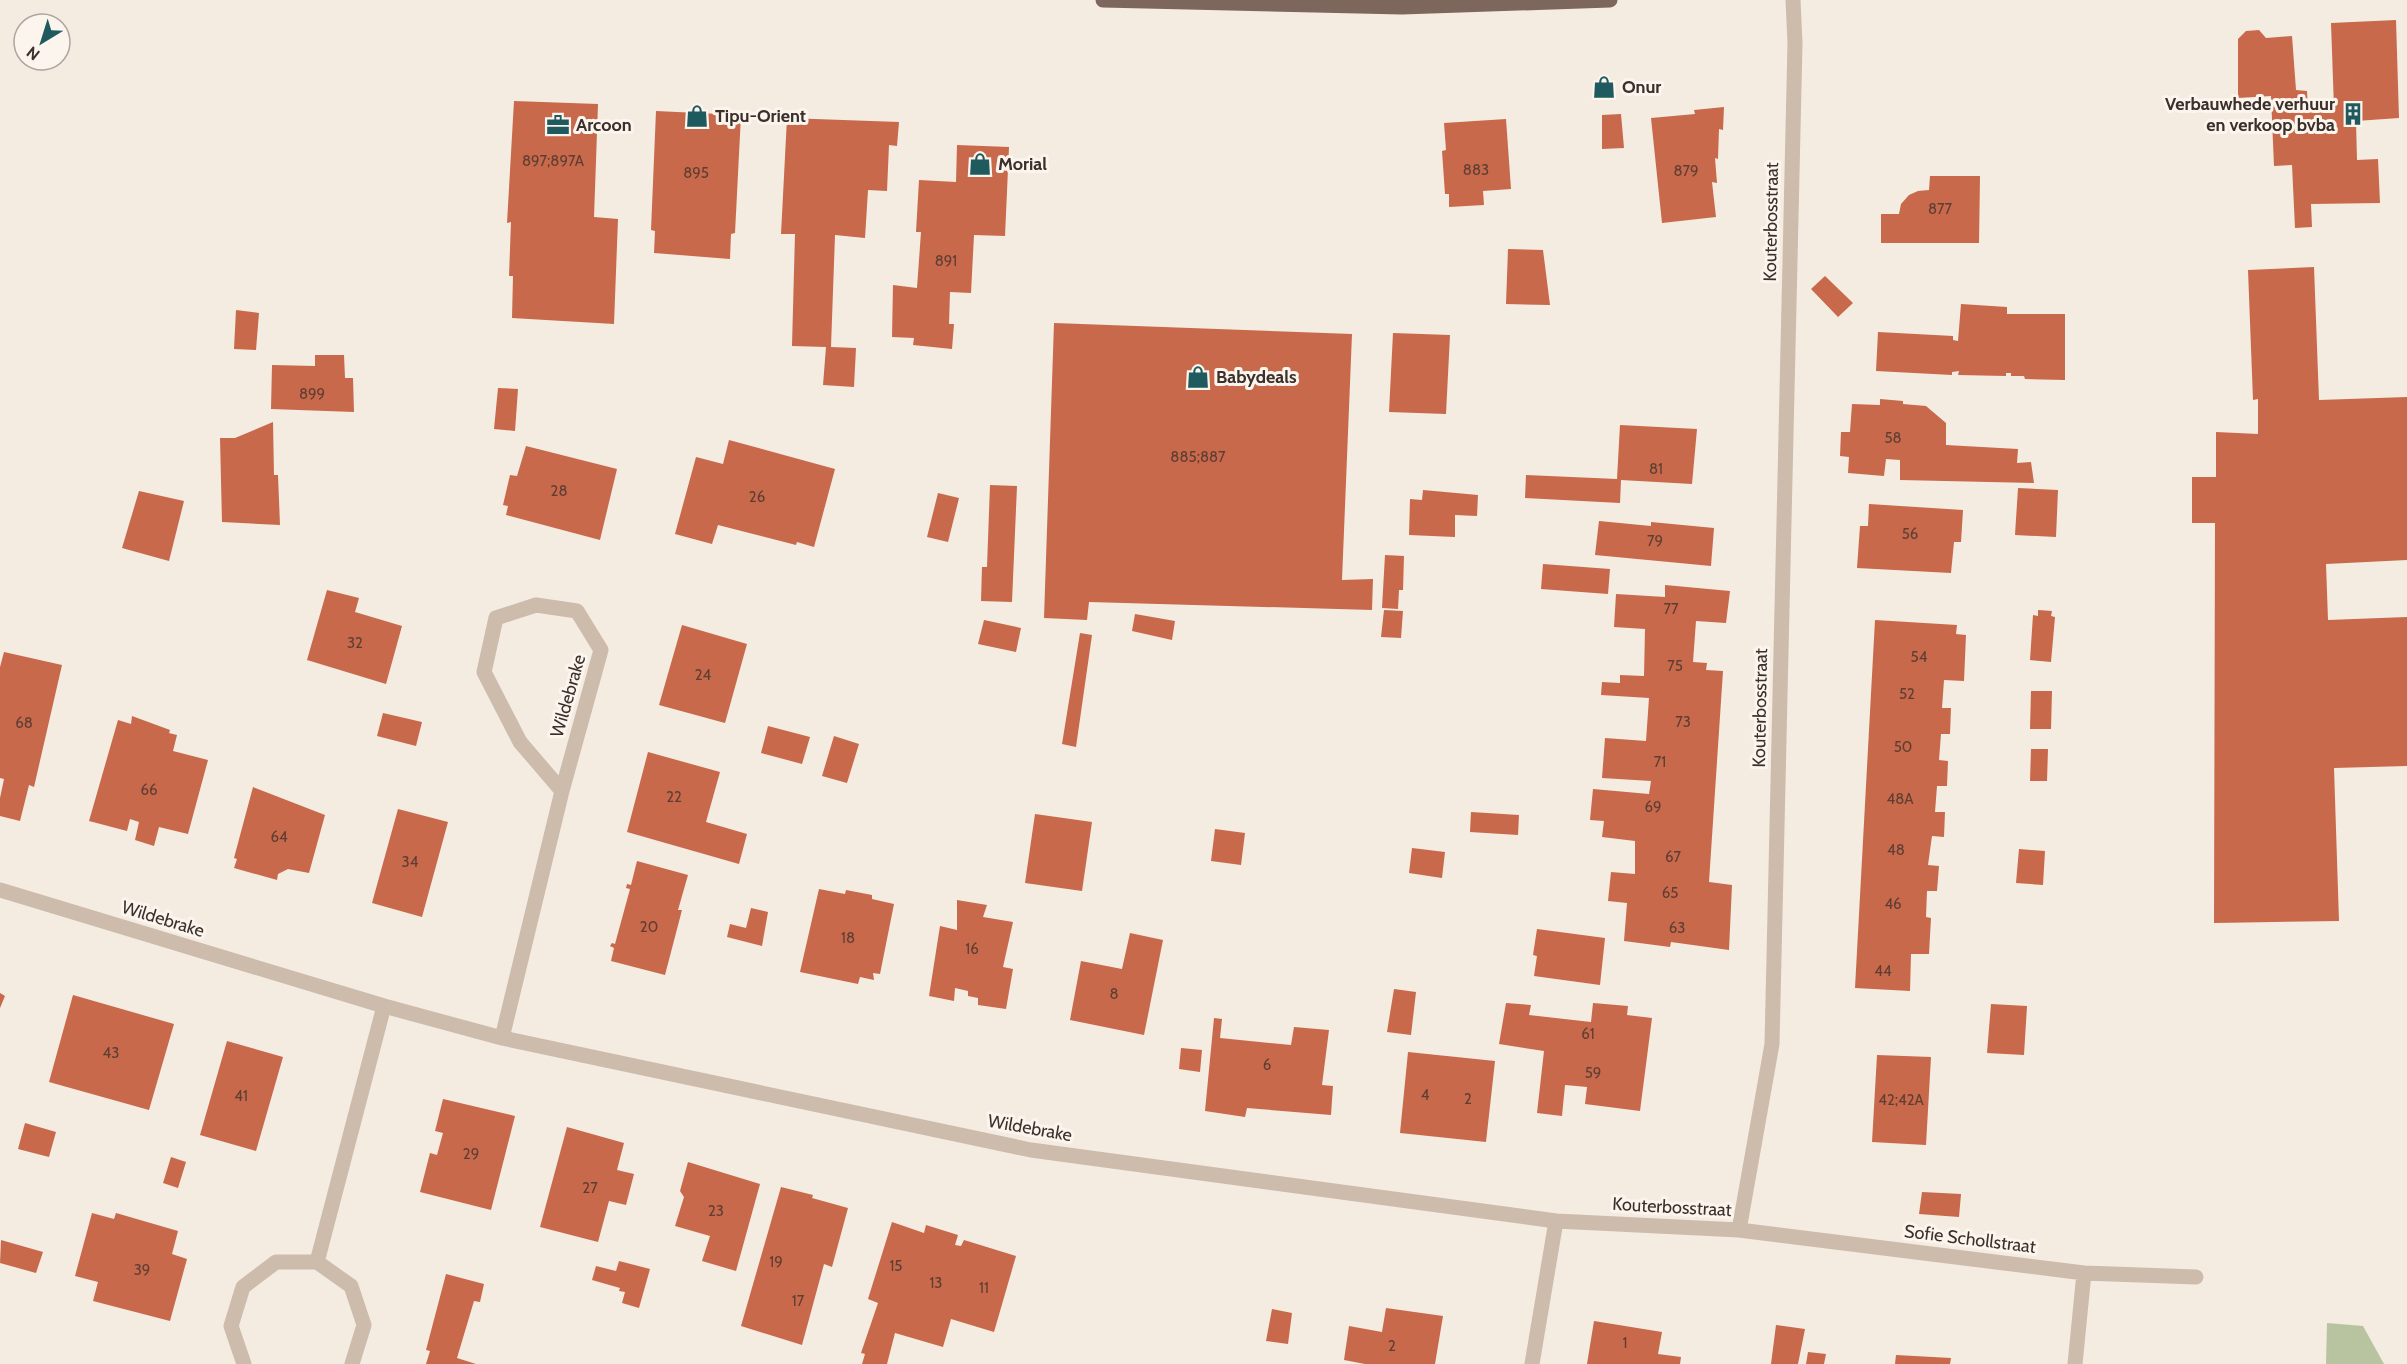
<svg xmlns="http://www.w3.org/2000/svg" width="2407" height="1364" font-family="Cabin,sans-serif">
	<rect width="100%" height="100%" fill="#f4ebe1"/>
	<path fill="#b8c4a0" d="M2327,1323L2363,1326L2384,1364H2326Z"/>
	<path fill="#c8694b" d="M2396,20L2399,118L2356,121L2357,160L2378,159L2380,203L2311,204L2312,227L2295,228L2292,165L2274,166L2271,96L2238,98V39L2246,31L2259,30L2266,38L2292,36L2296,90L2307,91L2308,109L2334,108L2331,23Z
		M514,101L598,104L594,217L618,219L614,324L512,318L513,276H509L511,222L507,223Z
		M1724,107L1723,130L1719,129L1718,159L1715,158L1717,183L1712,182L1716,217L1662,223L1651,118L1695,114L1694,110Z
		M656,111L741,115L735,233L731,234L730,259L654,253L655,231L651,230Z
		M1621,114L1624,148L1602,149V115Z
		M787,118L899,122L897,146L889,145L887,191L868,190L865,238L835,235L831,347L856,348L854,387L823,385L826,347L792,346L795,234H781Z
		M1506,119L1511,189L1483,191L1484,205L1449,207V194H1445L1442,151L1446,150L1444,123Z
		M957,145L1009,147L1005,236L974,235L971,293L950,292L949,324H954L952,349L913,345L914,338L892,337L893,285L917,288L921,232H916L919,180L956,182Z
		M1930,176H1980L1979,243H1881V214H1899L1901,204L1909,195L1918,191L1929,190Z
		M1508,249L1543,250L1550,305L1506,304Z
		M2314,267L2319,400L2407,397V560L2326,564L2328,620L2407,617V766L2334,768L2339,921L2214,923L2215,523H2192V477H2216V432L2258,434V399L2253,400L2248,270Z
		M1825,276L1853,303L1838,317L1811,289Z
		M1961,304L2007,307V314H2065V380L2025,379L2024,376H2011V373H2006V376L1958,375L1959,371L1952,372V375L1876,371L1878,332L1953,336V340L1958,341Z
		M236,310L259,313L256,350L234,349Z
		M1054,323L1352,334L1342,580L1373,579L1372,610L1089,602L1087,620L1044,618Z
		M1393,333L1450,335L1446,414L1389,412Z
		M315,355H344L345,378H353L354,412L271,409L272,365L315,366Z
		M498,388L518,389L515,431L494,429Z
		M1880,399L1903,401V404L1926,406L1946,423V445L2018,449L2017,463L2031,462L2034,483L1900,480V460L1886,459L1884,476L1848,473L1849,457L1840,456L1841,432H1850L1852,404L1880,405Z
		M273,422L274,475H278L280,525L222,522L220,438H235Z
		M1620,425L1697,429L1692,484L1621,480L1620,503L1525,498L1526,475L1617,479Z
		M729,440L835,469L814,547L797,542L796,545L718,525L712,544L675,534L696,457L723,464Z
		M526,446L617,469L600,540L506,515L508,506L503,505L510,475L517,476Z
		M990,485L1017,486L1012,602L981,601L982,567H987Z
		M2018,488L2058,490L2056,537L2015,535Z
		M1423,490L1478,495L1477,516L1455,515V537L1409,535L1410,499L1422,500Z
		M139,491L184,501L169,561L122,548Z
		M938,493L959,498L948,542L927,537Z
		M1869,504L1963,510L1961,542H1954L1951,573L1857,568L1860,526H1868Z
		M1599,521L1651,526V522L1714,528L1711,566L1595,555Z
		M1385,555L1404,556L1403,590H1399L1398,609L1382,608Z
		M1543,564L1610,569L1608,594L1541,589Z
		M1665,585L1730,591L1726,623L1696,621L1693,662L1707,663L1706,670L1723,671L1709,882L1732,885L1729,950L1671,942L1670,947L1624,941L1627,903L1608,901L1611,872L1635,874V841L1602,837L1604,821L1590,820L1593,789L1649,794L1651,781L1602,778L1605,738L1646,741L1649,698L1601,695L1602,682L1620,683V675L1644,676L1645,629L1614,627L1616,594L1665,597Z
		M327,590L359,598L355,612L402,626L386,684L307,660Z
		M1384,610L1403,611L1401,638L1381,637Z
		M2038,610L2052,611L2051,616L2055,617L2051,662L2030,660L2033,615L2038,616Z
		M1135,614L1175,621L1172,640L1132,631Z
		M984,620L1021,628L1016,652L978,644Z
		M1875,620L1957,625L1956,634L1966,635L1964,681L1944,680L1942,708H1951L1950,734H1941L1939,760L1948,761L1947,786H1937L1935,812H1945L1944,837L1932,836L1928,865L1939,866L1937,891H1927L1926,917L1931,918L1929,954H1911L1910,991L1855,988Z
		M682,625L747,644L725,723L659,705Z
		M1080,633L1092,635L1076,747L1062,744Z
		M4,652L62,665L34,787L29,785L20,821L0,816V798L4,779L0,778V667Z
		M2031,691H2052L2051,729H2030Z
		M383,713L422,722L416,746L377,736Z
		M132,716L170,730L169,733L177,735L173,751L208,760L188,834L159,827L154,846L135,840L139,822L130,819L127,831L89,821L118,720L131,724Z
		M768,726L810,737L802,764L761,753Z
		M834,736L859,744L847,783L822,776Z
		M2031,749H2048L2047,781H2030Z
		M648,752L720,772L706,822L747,834L739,864L627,832Z
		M253,787L325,815L309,873L288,869L278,874L277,880L234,868L237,859L234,858Z
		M398,809L448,822L422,917L372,903Z
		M1471,812L1519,815L1518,835L1470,832Z
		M1035,814L1092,822L1082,891L1025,883Z
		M1215,829L1245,833L1241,865L1211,861Z
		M1412,848L1445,852L1442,878L1409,873Z
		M2019,849L2045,851L2043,885L2016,883Z
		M637,861L688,875L678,910H682L665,975L611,961L614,948L610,946L612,943L615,944L630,889L626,888L627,884L631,885Z
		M819,889L845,894L846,890L872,895V899L894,904L880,974L873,973L874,980L860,977L858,984L800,972Z
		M957,900L987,905L983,917L1013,922L1003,967L1013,969L1006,1009L978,1005V998L968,996V991L955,988L954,1001L929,996L940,926L957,930Z
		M751,908L768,912L762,946L727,937L730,924L746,928Z
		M1537,929L1605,938L1600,985L1534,976L1537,956L1533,955Z
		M1130,933L1163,940L1144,1035L1070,1020L1081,961L1122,969Z
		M1394,989L1416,992L1411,1035L1387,1032Z
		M0,993L5,996L0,1008Z
		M73,995L174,1024L149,1110L49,1082Z
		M1506,1003L1531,1005L1529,1015L1591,1022L1593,1003L1628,1006L1627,1015L1652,1018L1640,1111L1585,1104L1587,1087L1565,1085L1562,1116L1537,1113L1544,1051L1499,1044Z
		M1991,1004L2027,1006L2024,1055L1987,1053Z
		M1214,1018L1222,1019L1220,1038L1291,1045L1294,1027L1329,1030L1322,1085L1333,1086L1331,1115L1247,1108L1245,1117L1205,1111Z
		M227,1041L283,1057L256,1151L200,1135Z
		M1181,1048L1202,1050L1200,1072L1179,1069Z
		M1408,1052L1495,1061L1486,1142L1400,1133Z
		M1877,1055L1931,1057L1926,1145L1872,1142Z
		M443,1099L515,1116L491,1210L420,1192L430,1153L437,1155L443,1133L435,1131Z
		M25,1123L56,1132L49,1157L18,1149Z
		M567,1127L624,1143L617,1170L634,1174L626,1205L609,1201L598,1242L540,1227Z
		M171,1157L186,1162L178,1188L163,1183Z
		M688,1162L760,1184L736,1271L702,1261L710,1236L675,1226L684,1197L680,1191Z
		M781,1187L813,1195L812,1198L848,1208L832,1267L824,1264L802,1345L741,1326Z
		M1922,1192L1961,1194L1959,1217L1919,1214Z
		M92,1213L114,1219L116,1213L178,1231L172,1254L187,1259L170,1321L93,1301L98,1282L75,1276Z
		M892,1222L924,1233L926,1225L958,1235L955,1245L961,1246L964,1240L1016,1256L994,1332L951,1319L943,1347L895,1333L887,1364H862L865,1354L861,1353L878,1303L868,1299Z
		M1,1240L43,1252L36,1273L0,1263Z
		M619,1261L650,1269L639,1308L622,1303L625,1292L619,1291L620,1288L592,1280L596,1266L616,1271Z
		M446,1274L484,1284L480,1302L474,1301L457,1358L476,1364H426L430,1351L426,1350Z
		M1386,1308L1443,1316L1435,1364H1365L1344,1360L1349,1326L1382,1332Z
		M1272,1309L1292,1313L1288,1344L1266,1341Z
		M1594,1321L1662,1332L1658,1354L1681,1357L1680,1364H1587Z
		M1776,1325L1805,1329L1798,1364H1771Z
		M1808,1352L1826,1354L1824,1364H1806Z
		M1896,1355L1951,1358L1950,1364H1895Z"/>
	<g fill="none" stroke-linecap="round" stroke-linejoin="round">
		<path stroke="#cdbbac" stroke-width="15" d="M0,890L384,1006L502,1038L1031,1150L1556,1221L1739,1230L2084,1273L2196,1277
			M502,1038L562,791L601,650L577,611L536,605L496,618L484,672L520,742L562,791
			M1739,1230L1772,1044L1795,43L1793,0
			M317,1262L384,1006
			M244,1364L231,1326L243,1287L276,1262H317L351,1286L364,1325L352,1364
			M1532,1364L1556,1221
			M2075,1364L2084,1273"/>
		<path stroke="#7d675c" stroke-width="15" d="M1103,0L1402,7L1610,0"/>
	</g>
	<defs>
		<g id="shop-bare" transform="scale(1.8)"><path d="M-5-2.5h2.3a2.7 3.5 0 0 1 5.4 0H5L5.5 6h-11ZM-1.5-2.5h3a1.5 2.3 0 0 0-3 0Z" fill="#1f5a5e" stroke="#fbf5ee" stroke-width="2.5" paint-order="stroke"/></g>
		<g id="building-bare" transform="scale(1.8)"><path d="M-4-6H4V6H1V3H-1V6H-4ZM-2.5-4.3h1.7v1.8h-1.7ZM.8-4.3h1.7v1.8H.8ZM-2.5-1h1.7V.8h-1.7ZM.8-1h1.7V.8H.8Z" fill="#1f5a5e" stroke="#fbf5ee" stroke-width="2.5" paint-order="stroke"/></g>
		<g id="office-bare" transform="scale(1.8)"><path d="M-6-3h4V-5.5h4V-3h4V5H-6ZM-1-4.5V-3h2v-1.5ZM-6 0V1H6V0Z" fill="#1f5a5e" stroke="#fbf5ee" stroke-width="2.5" paint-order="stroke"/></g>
	</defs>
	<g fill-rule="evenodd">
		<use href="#shop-bare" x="1604" y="87"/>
		<use href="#building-bare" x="2353" y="114"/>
		<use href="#shop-bare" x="697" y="116"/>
		<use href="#office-bare" x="558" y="125"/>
		<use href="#shop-bare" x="980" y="164"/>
		<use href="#shop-bare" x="1198" y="377"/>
	</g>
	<g text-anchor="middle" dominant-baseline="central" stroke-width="6" stroke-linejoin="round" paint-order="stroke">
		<g font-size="15" fill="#5e3e33">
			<text x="553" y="161">897;897A</text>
			<text x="1476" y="170">883</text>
			<text x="1686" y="171">879</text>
			<text x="696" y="173">895</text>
			<text x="1940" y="209">877</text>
			<text x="946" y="261">891</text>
			<text x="312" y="394">899</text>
			<text x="1893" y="438">58</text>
			<text x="1198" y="457">885;887</text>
			<text x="1656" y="469">81</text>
			<text x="559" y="491">28</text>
			<text x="757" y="497">26</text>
			<text x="1910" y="534">56</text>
			<text x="1655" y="541">79</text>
			<text x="1671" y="609">77</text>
			<text x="355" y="643">32</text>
			<text x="1919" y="657">54</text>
			<text x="1675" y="666">75</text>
			<text x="703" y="675">24</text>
			<text x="1907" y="694">52</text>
			<text x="1683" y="722">73</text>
			<text x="24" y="723">68</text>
			<text x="1903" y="747">50</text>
			<text x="1660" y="762">71</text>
			<text x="149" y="790">66</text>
			<text x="674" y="797">22</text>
			<text x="1900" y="799">48A</text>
			<text x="1653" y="807">69</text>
			<text x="279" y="837">64</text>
			<text x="1896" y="850">48</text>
			<text x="1673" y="857">67</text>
			<text x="410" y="862">34</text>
			<text x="1670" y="893">65</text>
			<text x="1893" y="904">46</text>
			<text x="649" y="927">20</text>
			<text x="1677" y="928">63</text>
			<text x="848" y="938">18</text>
			<text x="972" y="949">16</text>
			<text x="1883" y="971">44</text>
			<text x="1114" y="994">8</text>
			<text x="1588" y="1034">61</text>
			<text x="111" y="1053">43</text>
			<text x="1267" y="1065">6</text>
			<text x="1593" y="1073">59</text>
			<text x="1425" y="1095">4</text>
			<text x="241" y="1096">41</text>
			<text x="1468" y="1099">2</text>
			<text x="1901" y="1100">42;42A</text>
			<text x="471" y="1154">29</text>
			<text x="590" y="1188">27</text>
			<text x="716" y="1211">23</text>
			<text x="776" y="1262">19</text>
			<text x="896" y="1266">15</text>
			<text x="142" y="1270">39</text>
			<text x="936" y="1283">13</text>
			<text x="984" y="1288">11</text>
			<text x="798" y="1301">17</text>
			<text x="1625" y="1343">1</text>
			<text x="1392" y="1346">2</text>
		</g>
		<g font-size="18" font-weight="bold" fill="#3b302b" stroke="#fbf5ee" text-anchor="start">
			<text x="1622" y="87">Onur</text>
			<text x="2335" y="104" text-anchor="end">Verbauwhede verhuur<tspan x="2335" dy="21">en verkoop bvba</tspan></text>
			<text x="715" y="116">Tipu-Orient</text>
			<text x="576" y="125">Arcoon</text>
			<text x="998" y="164">Morial</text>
			<text x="1216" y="377">Babydeals</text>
		</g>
		<g font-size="18" fill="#3b302b" stroke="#fbf5ee">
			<text transform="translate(1771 222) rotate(-89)">Kouterbosstraat</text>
			<text transform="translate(568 696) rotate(-74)">Wildebrake</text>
			<text transform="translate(1760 708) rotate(-89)">Kouterbosstraat</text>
			<text transform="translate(163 919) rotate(17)">Wildebrake</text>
			<text transform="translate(1030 1128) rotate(10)">Wildebrake</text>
			<text transform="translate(1672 1207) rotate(3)">Kouterbosstraat</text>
			<text transform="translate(1970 1239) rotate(7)">Sofie Schollstraat</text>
		</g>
	</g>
	<g transform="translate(42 42) rotate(218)"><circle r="28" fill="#fbf5ee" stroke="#aea6a0" stroke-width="1.5"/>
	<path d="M0-4.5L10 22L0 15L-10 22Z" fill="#1f5a5e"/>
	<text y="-9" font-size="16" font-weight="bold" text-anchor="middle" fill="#3b302b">N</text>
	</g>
</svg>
